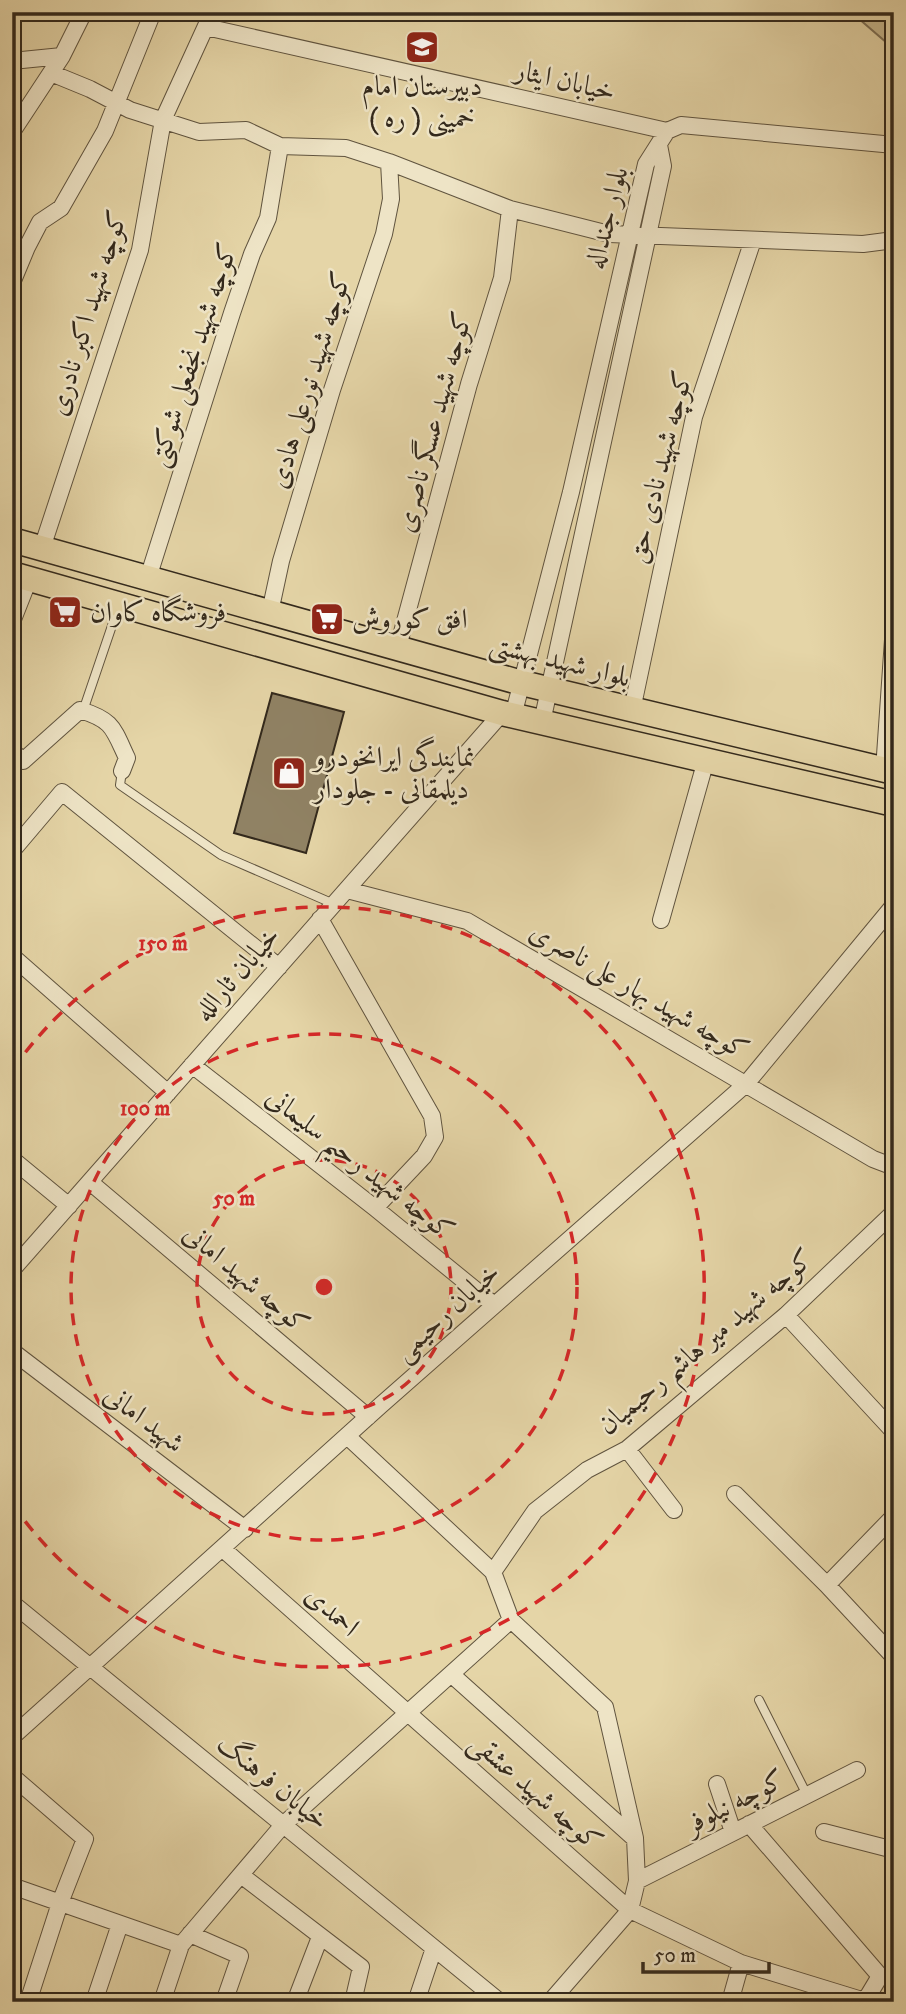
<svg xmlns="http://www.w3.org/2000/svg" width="906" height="2014" font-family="'IM FELL DW Pica',Amiri,serif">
	<rect width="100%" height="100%" fill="#e5d5a7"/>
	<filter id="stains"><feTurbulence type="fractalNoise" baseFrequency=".00286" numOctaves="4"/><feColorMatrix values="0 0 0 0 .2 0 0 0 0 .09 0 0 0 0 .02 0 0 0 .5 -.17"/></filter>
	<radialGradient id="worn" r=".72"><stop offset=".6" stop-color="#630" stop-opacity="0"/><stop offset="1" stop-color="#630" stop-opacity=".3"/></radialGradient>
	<path fill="#c7b88f" stroke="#7d7056" stroke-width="2" d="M851,12H894V49Z"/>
	<path fill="#908264" stroke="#33291c" stroke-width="2" d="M272,693L344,712L306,853L234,833Z"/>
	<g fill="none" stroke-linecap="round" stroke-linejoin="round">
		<g stroke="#60543f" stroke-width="10">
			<path id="service" d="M83,711L118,608
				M122,771L120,785L221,855L334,904
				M759,1700L807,1795"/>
		</g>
		<g stroke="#60543f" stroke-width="18">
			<path id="minor" d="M206,27L667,131
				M12,61L62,56
				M51,73L90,89L130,110L199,132L246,130L280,146L346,148L389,162L510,209L609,234L863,244L894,240
				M12,132L62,56L84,12
				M12,283L27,247L40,222L61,208L105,131L153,12
				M42,548L140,250L163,120L211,15
				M148,578L232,313L252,254L268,218L280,146
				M270,612L281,561L332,390L384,234L391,199L389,162
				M12,622L29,579
				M398,647L469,384L502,278L510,209
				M632,710L694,417L753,240
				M513,716L571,492L646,164L667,131L681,125L894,145
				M542,722L663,166L659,145
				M12,751L23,761L80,710C113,720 113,728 127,758L122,771
				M884,770L894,625
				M12,851L62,792L279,967
				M347,890L467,921L873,1159L894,1167
				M320,919L432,1116L435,1137L424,1156L375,1208
				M661,920L706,760
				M12,956L168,1093
				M192,1065L375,1208L494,1305
				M12,1159L69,1206
				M90,1182L368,1417
				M12,1270L502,713
				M786,1315L894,1432
				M12,1351L245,1529
				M347,1436L493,1572L511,1620L605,1707L635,1838L637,1881L630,1910L550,2002
				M627,1449L674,1510
				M735,1494L827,1585L894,1657
				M223,1549L630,1910L741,1963L865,2001L880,1976
				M493,1572L535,1511L587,1470L627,1449L786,1315L891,1215L894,1209
				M827,1585L894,1516
				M12,1603L500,2002
				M451,1674L634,1838
				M12,1737L381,1405L746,1084L894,905
				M12,1776L85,1839L60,1903L28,2002
				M717,1784L733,1832
				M749,1824L880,1976
				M824,1832L894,1850
				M241,1875L361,1967L353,2002
				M637,1881L857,1770
				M12,1886L181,1945
				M190,1934L240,1956L224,2002
				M94,2002L120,1924
				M162,2002L181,1945L283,1825L511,1620
				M295,2002L320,1937
				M416,2002L434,1948
				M730,2002L741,1963"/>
		</g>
		<g stroke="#33291c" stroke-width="27">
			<path id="primary" d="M12,540L522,683L894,772
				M12,574L502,713L894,804"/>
		</g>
		<use href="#service" stroke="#eee4c6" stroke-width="8"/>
		<use href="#minor" stroke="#eee4c6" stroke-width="16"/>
		<use href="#primary" stroke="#e5d5a7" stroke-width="24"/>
	</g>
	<g fill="none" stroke="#d62828" stroke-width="3.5" stroke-dasharray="12 9">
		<circle cx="324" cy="1287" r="127"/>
		<circle cx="324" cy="1287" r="253"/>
		<path d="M13 1069A380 380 0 1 1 13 1505"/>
	</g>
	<defs>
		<g id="school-square" transform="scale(1.75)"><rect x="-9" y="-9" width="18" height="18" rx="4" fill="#8f2418" stroke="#eee4c6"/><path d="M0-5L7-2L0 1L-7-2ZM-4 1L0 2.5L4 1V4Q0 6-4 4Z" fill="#fff"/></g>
		<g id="supermarket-square" transform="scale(1.75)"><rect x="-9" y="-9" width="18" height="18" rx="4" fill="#8f2418" stroke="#eee4c6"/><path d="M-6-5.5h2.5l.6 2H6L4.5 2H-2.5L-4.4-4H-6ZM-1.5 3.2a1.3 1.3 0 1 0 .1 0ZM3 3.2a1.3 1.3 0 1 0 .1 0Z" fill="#fff"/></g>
		<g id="shop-square" transform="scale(1.75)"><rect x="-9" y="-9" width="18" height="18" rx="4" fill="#8f2418" stroke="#eee4c6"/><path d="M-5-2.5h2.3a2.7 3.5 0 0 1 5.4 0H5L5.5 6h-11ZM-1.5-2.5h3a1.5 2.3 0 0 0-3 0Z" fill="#fff"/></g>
	</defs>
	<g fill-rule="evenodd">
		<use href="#school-square" x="422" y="47"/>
		<use href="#supermarket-square" x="65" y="612"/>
		<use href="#supermarket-square" x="327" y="619"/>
		<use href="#shop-square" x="289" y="773"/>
	</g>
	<g text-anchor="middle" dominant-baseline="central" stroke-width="5" stroke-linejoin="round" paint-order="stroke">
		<g font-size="28" fill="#33291c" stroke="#eee4c6">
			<text transform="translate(565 81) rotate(13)">خیابان ایثار</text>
			<text transform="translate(607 218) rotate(-76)">بلوار جنداله</text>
			<text transform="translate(88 313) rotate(-73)">کوچه شهید اکبر نادری</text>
			<text transform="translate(193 355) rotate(-72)">کوچه شهید نجفعلی شوکتی</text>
			<text transform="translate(310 380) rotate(-73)">کوچه شهید نورعلی هادی</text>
			<text transform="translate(434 422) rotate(-75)">کوچه شهید عسگر ناصری</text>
			<text transform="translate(660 467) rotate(-76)">کوچه شهید نادی حق</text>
			<text transform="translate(560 661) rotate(14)">بلوار شهید بهشتی</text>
			<text transform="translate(237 974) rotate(-49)">خیابان ثارالله</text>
			<text transform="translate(639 991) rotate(30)">کوچه شهید بهار علی ناصری</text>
			<text transform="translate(360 1164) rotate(38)">کوچه شهید رحیم سلیمانی</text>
			<text transform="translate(246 1279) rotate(40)">کوچه شهید امانی</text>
			<text transform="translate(447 1312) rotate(-42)">خیابان رحیمی</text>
			<text transform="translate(706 1342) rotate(-40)">کوچه شهید میر هاشم رحیمیان</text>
			<text transform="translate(144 1419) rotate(37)">شهید امانی</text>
			<text transform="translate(332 1611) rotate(42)">احمدی</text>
			<text transform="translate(273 1782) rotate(39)">خیابان فرهنگ</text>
			<text transform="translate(536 1792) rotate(41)">کوچه شهید عشقی</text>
			<text transform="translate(735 1802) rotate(-27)">کوچه نیلوفر</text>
		</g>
		<g font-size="28" fill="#33291c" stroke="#eee4c6" text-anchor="start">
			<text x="422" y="86" text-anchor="middle">دبیرستان امام<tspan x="422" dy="32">خمینی ( ره )</tspan></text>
			<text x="90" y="612">فروشگاه کاوان</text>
			<text x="352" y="619">افق کوروش</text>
			<text x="314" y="757">نمایندگی ایرانخودرو<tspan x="314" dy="32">دیلمقانی - جلودار</tspan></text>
		</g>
	</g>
	<circle cx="324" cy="1287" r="10" fill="#d62828" stroke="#eee4c6" stroke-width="3.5"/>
	<g font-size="21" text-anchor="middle" font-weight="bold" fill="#d62828" stroke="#eee4c6" stroke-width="5" stroke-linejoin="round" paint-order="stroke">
		<text x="163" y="950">150 m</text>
		<text x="145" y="1115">100 m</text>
		<text x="234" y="1205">50 m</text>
	</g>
	<rect width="906" height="2014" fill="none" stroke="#e5d5a7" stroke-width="42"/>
	<rect x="14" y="14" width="878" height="1986" fill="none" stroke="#33291c" stroke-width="3.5"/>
	<rect x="21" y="21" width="864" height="1972" fill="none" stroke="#33291c" stroke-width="2"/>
	<path d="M643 1962v10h126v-10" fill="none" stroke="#33291c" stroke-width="3.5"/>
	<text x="654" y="1962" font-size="21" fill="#33291c" stroke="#eee4c6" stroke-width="5" paint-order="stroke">50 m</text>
	<rect width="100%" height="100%" filter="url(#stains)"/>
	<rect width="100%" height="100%" fill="url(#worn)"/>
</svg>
